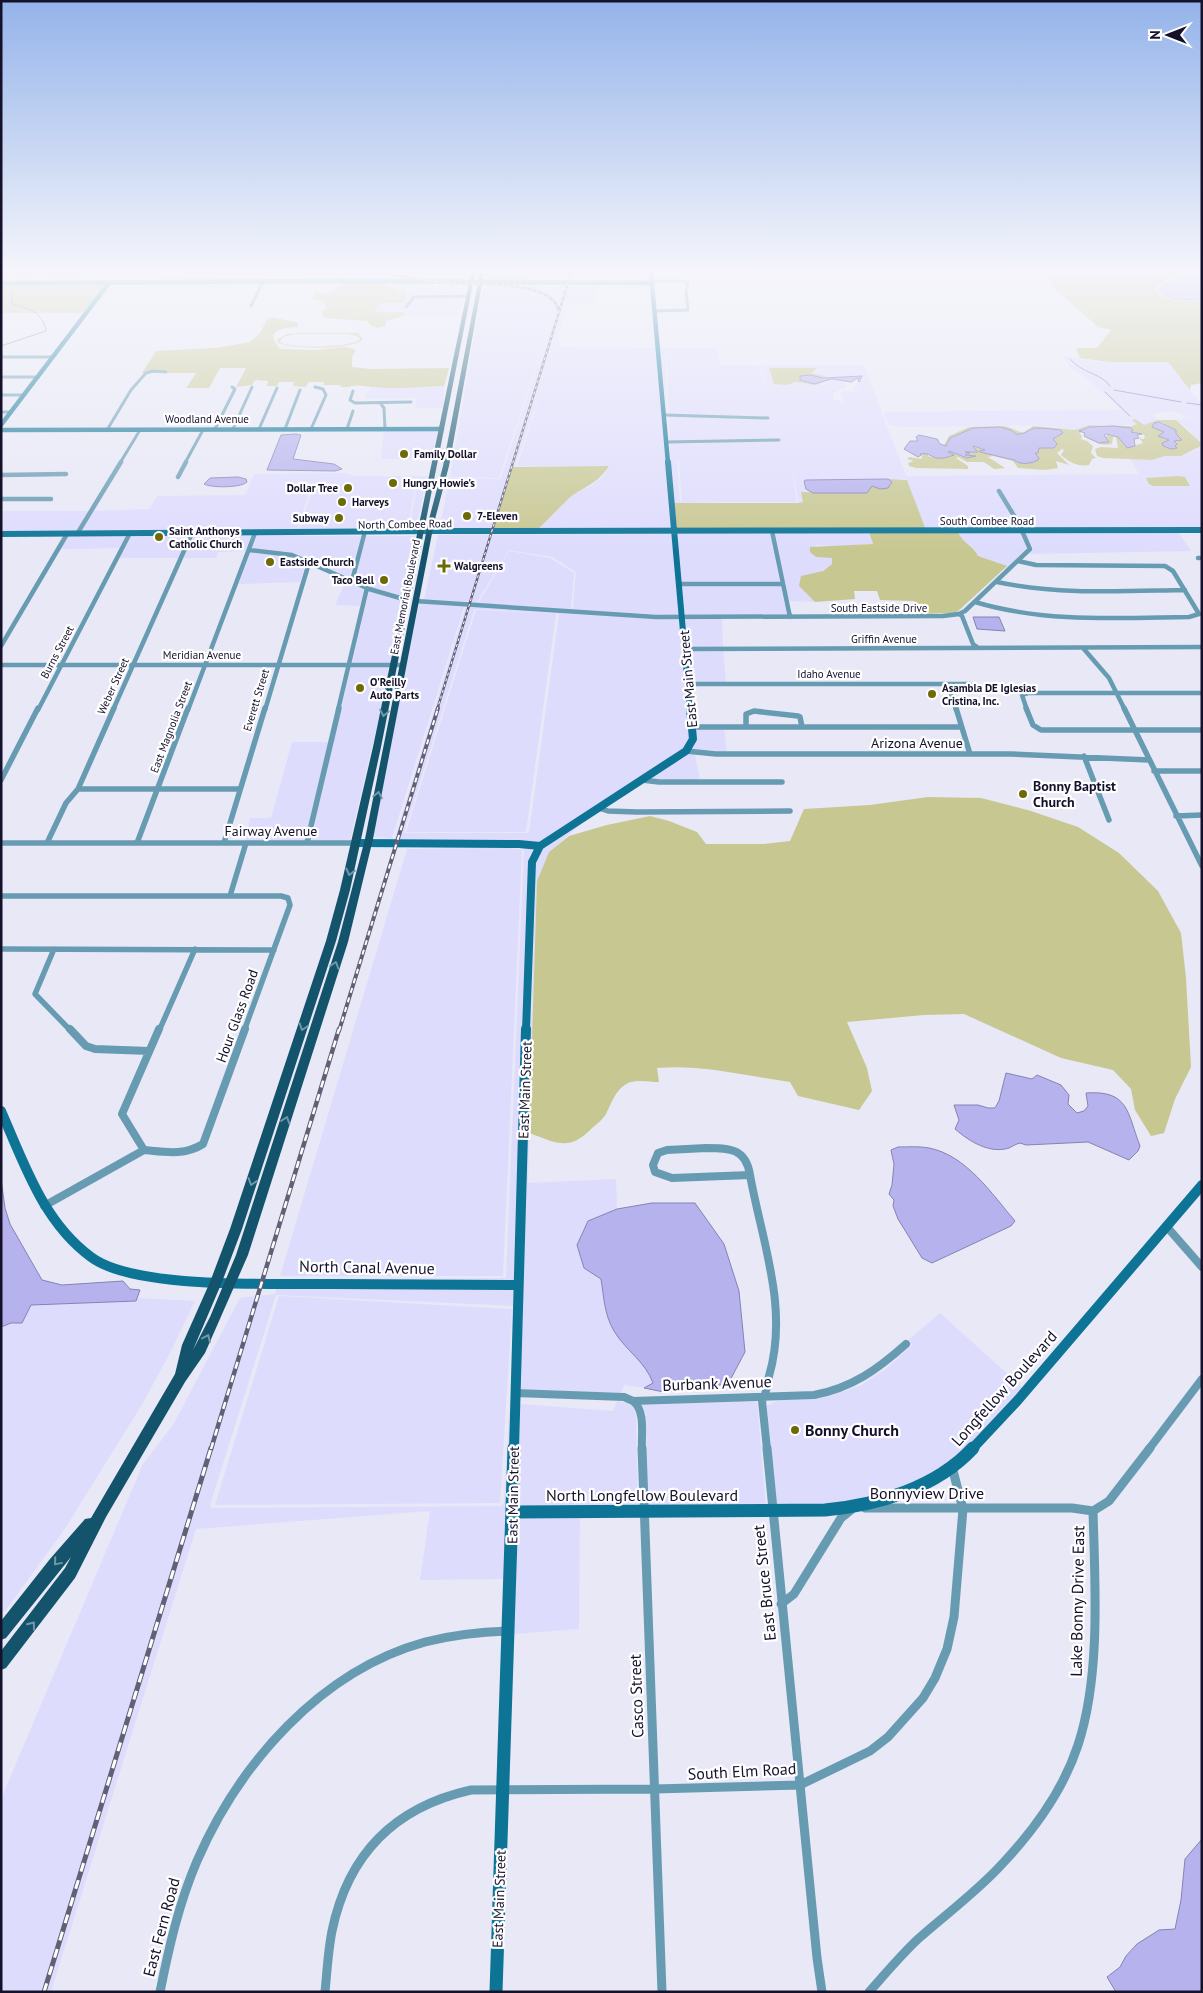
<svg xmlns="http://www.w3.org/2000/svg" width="1203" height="1993" font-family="'PT Sans',sans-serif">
	<rect width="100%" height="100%" fill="#e8e8f7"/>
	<path fill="#dedcfd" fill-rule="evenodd" d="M341,273H411L410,277L412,273H468L466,280L339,279Z
		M486,273H566V281L568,273H576L571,282L485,280Z
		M577,273H645L646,282V273H649L650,282H573Z
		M466,281L457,316L407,315L403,312H375L378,303L399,291L381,283Z
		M487,282L600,284L597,292L596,285V294L592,306H567L560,329L559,347L656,348L672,529L537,530L572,495L592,485L603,476L610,466H517L545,383L515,466L517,467H512L491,530H439L450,478L499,479L501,478L561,290L499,478L450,477L483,286H486Z
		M660,348H717L720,365H759L765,386L761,365H864L906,476L1139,474L1130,459L1152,460L1165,456H1181L1194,451L1201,446L1187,428L1176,420L1185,419L1184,417H1187L1174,411L1152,414L1158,420L1148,425H1090L1075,430L1035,425L904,427L889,425L884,412L1122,410L1083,375L1072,370L1062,356L1098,362H1168L1202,405V529L1024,530L1001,490H997L1019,530H926L907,480L905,479L806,480L804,481L806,489L811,492H801L803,502H799L794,477L793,476L797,502H682L679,461L677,462L680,502L724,503H674L670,453L667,354H666L667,414ZM810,372L820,376L849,378L861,376L854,389L860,392L844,391L840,394L844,402L833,399V393L846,387L845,383L832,380L813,389L824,383L816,385L795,382L774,384Z
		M444,386L443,408H415L416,398L364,399L370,388Z
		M384,430H439L431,460L381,459Z
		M344,473L356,476H427L416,530L80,533L93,511L149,509L157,496L245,495L254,474ZM335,479L311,493L299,529H407L417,479L418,478L409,529L407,530H297L309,493Z
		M1,511H88L75,533H1Z
		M1178,531L1191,551L1029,554L1033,549L1032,546L1025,532Z
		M770,532L780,583H682L677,534Z
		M775,532H869L873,544L840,546L815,545L832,558V564L799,586L815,602L789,601Z
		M958,532H1020L1028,549L1007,569H1005L1006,566L978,556L974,549L962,541Z
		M127,534L119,548L60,549L68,535Z
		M132,534H189L179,558H119Z
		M194,534H252L245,551L218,552L216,558H184Z
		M257,534L314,536H361L350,578L293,554L251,549Z
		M672,534L680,616L424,600L438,535ZM509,550L552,557L576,572L573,608L477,602Z
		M366,536H415L403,598L383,593L354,580Z
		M251,551L290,556L306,563L300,582L238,584Z
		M509,551L550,558L574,573L571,608L479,602Z
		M340,577L364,589L360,606L335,605L346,581Z
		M682,585H781L787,615L685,616Z
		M369,591L402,600L390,664H352Z
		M419,603L464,607L392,838L373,837Z
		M466,606L680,618L690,738L684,749L539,844L392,842L382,839L395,838ZM476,609L559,614L529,833H404L474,610Z
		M476,610L556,614L526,832H406Z
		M685,618L722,619L723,647L688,648Z
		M688,650H723L726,683H691Z
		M351,667H389L382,704L350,841H311Z
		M724,728L727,752L690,750L696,739V729Z
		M292,742H329L305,842L245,841L250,818H271Z
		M687,753L707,755H695L700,780L647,779Z
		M589,817L549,852L537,881L528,1183L616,1179L617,1209L588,1221L584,1268L601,1279L605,1312L615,1332L648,1370L654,1384L644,1388L624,1385L621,1393L520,1390L536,862L543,847Z
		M511,848L522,850L503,1276H280L407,849Z
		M522,848H535L530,854L529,862L514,1281L279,1279L506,1278L524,849Z
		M277,1286L514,1288L513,1306L276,1295L210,1505L211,1508L501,1506L504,1503L510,1397L505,1579L420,1580L430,1511L196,1529L51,1992H1V1799L143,1464L173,1425L240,1298L275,1294Z
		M279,1296L512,1309L500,1503L215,1505Z
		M138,1298L195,1301L170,1353L143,1403L64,1530L5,1611H1V1327L11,1323H22L31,1305L136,1301Z
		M940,1313L1022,1387L976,1438L939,1469L904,1487L853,1503L776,1507L767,1406L779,1400L827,1397L860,1386L886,1369L912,1345L907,1341Z
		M754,1399L757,1401L766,1507L648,1508L646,1414L642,1405Z
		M617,1401L628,1403L633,1406L636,1414L638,1508H518L520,1404L613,1411Z
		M580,1516L579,1629L514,1634L518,1517Z"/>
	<path fill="#c7c791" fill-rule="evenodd" d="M1,273H112C104,280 19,276 1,277Z
		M1057,273H1185L1163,282L1154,288C1164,303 1186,300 1202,301V383L1191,385L1190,390L1168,362H1109L1080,358L1076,348H1097L1111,330L1098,327L1052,286L1049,276Z
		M341,283H381L399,291H407L404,303H378L375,312H403L407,315L386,321L385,326L378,328L370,325L368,321L325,318L322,313L327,307L321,300H312L316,291C331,296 331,292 341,283Z
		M1,284H107L83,313H1Z
		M272,317L298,323V327C282,328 263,330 280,349L315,350L345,347L356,350L352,357V367L371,369L449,368L444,386C418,387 389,390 364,386C356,384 348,388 340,387L341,385H323L324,382H308L306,387L293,386L294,382H279L277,386H267L268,381L255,380L252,385L236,387L246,368H220L209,388H186L196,373H142L156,351L216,348L250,342L260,333L267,319Z
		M299,333H361L358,334L363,339C356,350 287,350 277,342L278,339L287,334ZM296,334H348L356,336L360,339C353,348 289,349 280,342L283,337Z
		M769,368H817L811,373L828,377L800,376L801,381L814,384L827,381L816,385L795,382L787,385L774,384Z
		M1135,419L1144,425L1158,420H1176L1200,442L1201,446L1181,456H1165L1152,460L1103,458L1097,456L1095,449L1101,447L1118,448L1116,437H1113L1112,444C1101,447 1094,441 1084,437L1104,443L1109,441L1105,437L1108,435C1112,437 1117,435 1121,439C1124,443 1123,445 1127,448L1143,443L1139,438L1144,439L1145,436L1142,434L1130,432L1131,428C1115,428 1093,421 1080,431L1083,432L1079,433L1082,436L1081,439L1087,441L1093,446L1091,453L1096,458L1092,459L1089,465C1078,467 1069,462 1061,455L1064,450L1062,449L1057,453L1069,465L1056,461L1058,468L1046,470L1018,468L1013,461L993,456L988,457L1005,468L994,469L984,462H967L958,457L956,458L968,466V469L916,468L909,466L908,463L914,461L907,459L909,457L922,459L921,454H928V456C937,460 944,458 953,455L948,452L949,451L964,457H974L965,454H970L966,451L977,452L972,446H974L985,451L980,452L1014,460L1017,463L1035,462L1039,458L1035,453L1039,448H1054L1057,444L1053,439L1063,433L1061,430L1033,429L1020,435L1000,427L972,429L953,436L946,446L944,445L949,436L969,427L1005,426L1023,433L1033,426L1075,430L1090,425L1132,426L1137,424L1132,420ZM1161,422L1176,430V434L1181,439L1174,441L1175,446L1171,449L1163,446L1169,440L1164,439L1161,434L1165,433L1152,426L1154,423Z
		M609,466C600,481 587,486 573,495C564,502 547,521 537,530H491L512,467Z
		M1178,476L1185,477L1190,486H1153L1149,484L1146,478Z
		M888,479L907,480L926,530L677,529L674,503H797L803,502L801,492L867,493L872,486L877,487L892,482Z
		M869,532H958C963,544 973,545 978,556L1007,566L956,613L919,614L914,601L880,600L877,591H854L855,599L815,602L799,586L801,576L823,571L832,564V558L816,557L810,552V547L873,544Z
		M928,797L981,798L1031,811L1078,827L1119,853L1158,891L1181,933L1186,978L1191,1067L1175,1099L1164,1133L1151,1136L1135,1110L1131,1089L1113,1070L1061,1058L964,1014L924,1015L847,1022L867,1068L872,1091L859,1110L798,1096L790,1082C746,1076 702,1064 657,1068L659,1082C650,1082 637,1079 628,1083C615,1090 612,1102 606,1114C603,1119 597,1124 592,1128C569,1152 557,1143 529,1133L537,881L549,852L569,836L607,825L650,816L669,821L697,832L706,844H764L790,841L804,809L870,805Z"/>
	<path fill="#b6b2ee" stroke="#8682b4" d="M1194,277L1202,278V300C1187,299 1170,302 1159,290C1166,280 1183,277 1194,277Z
		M810,375L824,378L862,376L859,382L858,378L851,382L832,379L814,384L800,380V376Z
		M1159,422L1176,430V434L1182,440L1174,441L1177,444L1175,446L1177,448L1171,449L1163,446L1162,443L1169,440L1158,436L1164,432L1152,427L1154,423Z
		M1113,426L1131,428L1133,430L1131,432L1142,434L1137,435L1139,438L1134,439L1135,446L1127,448L1118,437L1106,434L1104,435L1109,442L1099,443L1084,436L1085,433L1079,431L1089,427Z
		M1000,427L1011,430L1016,434C1025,435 1028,429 1036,428C1044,428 1053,429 1061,430L1063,433L1053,439L1057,444L1054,448H1039L1038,453H1035L1039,458L1038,460C1032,464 1019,465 1014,460L980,452L979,451L985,450L974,446L973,447L978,452H965L970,453L965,455L976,456L967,458L949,451L948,452L954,455C948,457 940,460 933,457C928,454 926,453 920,454L921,455L918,457L904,449L910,441H918L916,437L919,435L937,439L940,444L946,446L950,438L973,428Z
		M296,434L301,435L293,459L334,464L342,469L335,471L267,470L281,435Z
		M238,477L246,479L247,482C241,488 211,488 204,484L210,478Z
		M888,479L892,482L888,488L880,489L872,486L867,493H813L806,489L804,481L806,480Z
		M973,617H999L1005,631L977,629Z
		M1006,1073L1032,1079L1037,1075L1061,1085L1069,1095L1068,1104L1077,1113L1084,1111L1088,1106L1086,1093C1129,1090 1127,1112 1140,1146L1138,1151L1129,1160L1088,1142L1026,1145L1020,1143C1016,1144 1013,1146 1009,1148C990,1154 970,1142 955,1129L959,1120L954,1105H978L988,1108H995L999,1101Z
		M898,1147C908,1147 919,1146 929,1148C966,1155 992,1194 1015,1221L1011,1226L932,1263L922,1258L898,1219L893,1206L894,1200L889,1194L892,1185L894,1164L891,1150Z
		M1,1179L5,1208L10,1224L42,1280L62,1285L123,1281L130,1289L140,1290L136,1301L31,1305L22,1323H11L1,1327Z
		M652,1203H695L724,1244L739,1291L745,1352L728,1384L664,1392L644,1388L653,1383C645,1361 626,1351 614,1331C604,1314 604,1297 601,1279L584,1268L577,1245L588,1221L617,1209Z
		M1202,1839V1992H1116L1107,1977L1120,1967L1126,1956L1137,1944L1159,1930L1175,1929L1181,1900L1185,1859Z"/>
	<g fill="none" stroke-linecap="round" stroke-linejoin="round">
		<path stroke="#8682b4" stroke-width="1" d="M1,346L46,331C42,311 29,309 12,304L11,291L30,273
			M1070,359C1081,373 1103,374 1110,386
			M1114,390L1181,402
			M1105,392L1130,416
			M1187,403L1202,405"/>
		<path stroke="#679bb2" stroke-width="3" d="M652,281H682L688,283L686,290L688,310L654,311
			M251,306L263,282
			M406,307L414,297L469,296
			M1,357H52
			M1,377H38
			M353,391L350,400L355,403L411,402
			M1,395H23
			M381,404L384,408L385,429
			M1,412H11
			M664,415L768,418
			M215,429L235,389L232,387
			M233,429L252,387
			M259,429L277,388
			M285,429L300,390
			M311,429L326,395L323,389L315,387
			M347,429L353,411
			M107,430L131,390L146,373L153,371L166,372
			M666,442L779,440
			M120,463L140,430
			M185,463L203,430"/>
		<path stroke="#679bb2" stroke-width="4.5" d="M1,475L66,474
			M178,477L186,462
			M1,499H51
			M772,531L790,617
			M77,534L121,462
			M249,550L292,555L369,589L407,600
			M1198,558H1202
			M352,581L364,535
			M997,582C1059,595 1122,591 1185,590
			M679,584H783
			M415,601L656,617L943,616L959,614L965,611L1030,549L1019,524L999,491
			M975,602C1045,623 1117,618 1189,617L1199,614L1173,571L1165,566L1036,565L1018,561
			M959,614L962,616L973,644L977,647
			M1,646L67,534
			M1083,648L1109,678L1125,710
			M685,649L1202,647
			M1,665H403
			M689,684H970
			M948,684L956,710
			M38,710L130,533
			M113,710L192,533
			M188,710L255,533
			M265,710L309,563
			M338,710L367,588
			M1027,710L1022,695L1028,693H1202"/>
		<path stroke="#679bb2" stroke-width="5.5" d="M956,708L970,754
			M1026,708L1033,725L1041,730H1202
			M1124,708L1202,866
			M693,727H961
			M746,727V714L754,711L798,716L800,717L802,727
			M686,751L716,754H1010L1149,760
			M1084,756L1109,820
			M1154,771H1202
			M1,780L38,708
			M642,780L659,782H782
			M78,789H239
			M599,808L608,811L637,812L790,811
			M1176,816L1202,815
			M1,843H357
			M47,843L66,803L78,789L114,708
			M137,843L188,708
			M224,843L265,708
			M307,843L339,708
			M1,896H281L288,898L290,905L244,1031
			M230,896L246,843
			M1,949L274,950
			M54,949L35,994L71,1031
			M159,1031L195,949"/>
		<path stroke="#679bb2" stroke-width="8" d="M70,1029L86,1046L95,1049L149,1051
			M159,1029L122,1114L144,1150C165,1152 184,1156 203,1144L245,1029
			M706,1148C729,1148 746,1148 750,1175L672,1178L655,1172L653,1165L658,1153L667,1150Z
			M750,1175C762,1242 789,1308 769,1376C767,1384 767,1393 762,1401L767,1449
			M44,1206L144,1150
			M1167,1227L1202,1267
			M515,1393L624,1397L633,1401L814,1395C852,1388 878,1369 906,1344
			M633,1401C646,1411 641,1435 642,1449
			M1149,1449L1202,1379"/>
		<path stroke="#679bb2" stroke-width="9" d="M642,1448L662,1992
			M767,1448L817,1958L822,1992
			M865,1508H1072L1093,1511
			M781,1604L794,1594L841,1518L851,1510
			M160,1992C169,1947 179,1903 197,1861C239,1764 320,1671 425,1642C452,1635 480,1632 508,1631
			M325,1992C327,1972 328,1951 332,1931C348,1854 395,1807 471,1790L655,1789L800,1785L870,1751L888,1737L923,1698L935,1678L947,1649L954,1617L963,1509L952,1467
			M869,1992C885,1974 901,1955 918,1939C946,1914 978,1891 1003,1863C1034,1830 1064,1788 1078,1745C1101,1675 1095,1584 1093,1511L1109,1501L1150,1448"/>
		<path stroke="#0d7496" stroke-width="4.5" d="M651,273L668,463
			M1,283L334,281L652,283
			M1,425L109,283
			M1,430L442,429"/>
		<path stroke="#0d7496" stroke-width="6" d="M668,462L690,710
			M1,534L435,531L1202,530"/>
		<path stroke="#0d7496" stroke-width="8" d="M357,843L519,844L540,846
			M526,1031L532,862L540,846L686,751L693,739L690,708"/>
		<path stroke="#0d7496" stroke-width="10" d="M1,1111C24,1163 43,1222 91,1257C135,1290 276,1283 333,1284C394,1284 456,1285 518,1285
			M514,1449L526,1029
			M972,1449L1017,1401L1202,1185"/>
		<path stroke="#0d7496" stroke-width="13" d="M513,1512L825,1510C878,1505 936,1488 973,1448
			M496,1992L514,1448"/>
		<path fill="#13546c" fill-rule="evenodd" d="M471,273H475L381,747L350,890L336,941L242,1229L222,1282L193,1350L210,1317L236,1255L338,942L365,839L428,523L443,466L480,273H484L449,466L434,523L373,839L348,942L248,1255L205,1353L185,1382L106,1517L75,1578L6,1668L1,1670V1651L65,1568L71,1557L6,1638L1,1640V1621L50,1559L85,1519L91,1518L175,1374L182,1345L210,1282L230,1229L326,941L340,890L373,747Z"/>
		<g stroke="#626076" stroke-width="2.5">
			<path id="rail-far3" d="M388,273C407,278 426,281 446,283C471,285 554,278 559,312
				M437,710L571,273"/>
		</g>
		<g stroke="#626076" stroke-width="4">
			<path id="rail-far2" d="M339,1031L438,708"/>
		</g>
		<g stroke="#626076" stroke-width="4.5">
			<path id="rail-far1" d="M211,1449L339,1029"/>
		</g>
		<g stroke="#626076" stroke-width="5">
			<path id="rail" d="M44,1992L211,1448"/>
		</g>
		<use href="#rail-far3" stroke="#fff" stroke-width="1" stroke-dasharray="3" stroke-linecap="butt"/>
		<use href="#rail-far2" stroke="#fff" stroke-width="2" stroke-dasharray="5" stroke-linecap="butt"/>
		<use href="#rail-far1" stroke="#fff" stroke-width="2.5" stroke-dasharray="7" stroke-linecap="butt"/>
		<use href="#rail" stroke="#fff" stroke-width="3" stroke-dasharray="9" stroke-linecap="butt"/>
	</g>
	<defs><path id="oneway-chevron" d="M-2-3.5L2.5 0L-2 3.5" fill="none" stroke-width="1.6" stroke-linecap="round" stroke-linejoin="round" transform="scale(1.25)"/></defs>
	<g stroke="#7198a7">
		<use href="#oneway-chevron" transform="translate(384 713) rotate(101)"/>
		<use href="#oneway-chevron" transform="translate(378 795) rotate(-79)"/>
		<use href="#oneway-chevron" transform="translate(350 872) rotate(104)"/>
		<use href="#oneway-chevron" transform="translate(335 965) rotate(-72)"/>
		<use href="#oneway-chevron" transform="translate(303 1027) rotate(108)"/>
		<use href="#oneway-chevron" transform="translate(286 1120) rotate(-72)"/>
		<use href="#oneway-chevron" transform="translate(252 1182) rotate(108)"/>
		<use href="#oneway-chevron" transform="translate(207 1338) rotate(-65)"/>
		<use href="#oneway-chevron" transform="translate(57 1562) rotate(130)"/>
		<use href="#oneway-chevron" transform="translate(32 1625) rotate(-52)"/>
	</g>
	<linearGradient id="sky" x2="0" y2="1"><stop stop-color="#94b3ea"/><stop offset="0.49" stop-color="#f5f5fb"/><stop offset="1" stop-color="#f5f5fb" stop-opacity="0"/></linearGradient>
	<rect width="1203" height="552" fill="url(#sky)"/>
	<g fill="#6d6a05" stroke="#fff" stroke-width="2">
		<circle cx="404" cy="454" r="5"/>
		<circle cx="393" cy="483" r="5"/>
		<circle cx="348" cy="488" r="5"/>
		<circle cx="342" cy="502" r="5"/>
		<circle cx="467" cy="516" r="5"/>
		<circle cx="339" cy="518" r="5"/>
		<circle cx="159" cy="537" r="5"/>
		<circle cx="270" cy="562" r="5"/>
		<path d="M441.5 558.5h5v5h5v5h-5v5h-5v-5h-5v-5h5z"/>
		<circle cx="384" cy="580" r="5"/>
		<circle cx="360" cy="688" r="5"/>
		<circle cx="932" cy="694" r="5"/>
		<circle cx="1023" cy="794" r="5"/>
		<circle cx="795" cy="1430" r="5"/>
	</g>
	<g text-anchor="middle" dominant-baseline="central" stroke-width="4.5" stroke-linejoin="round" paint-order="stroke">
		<g font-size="11" fill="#15112b" stroke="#fff">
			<text x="207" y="419">Woodland Avenue</text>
			<text x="987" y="521">South Combee Road</text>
			<text transform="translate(405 524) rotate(-1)">North Combee Road</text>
			<text transform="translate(405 597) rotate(-79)">East Memorial Boulevard</text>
			<text x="879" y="608">South Eastside Drive</text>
			<text x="884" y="639">Griffin Avenue</text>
			<text transform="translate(57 652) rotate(-62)">Burns Street</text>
			<text x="202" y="655">Meridian Avenue</text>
			<text x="829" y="674">Idaho Avenue</text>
			<text transform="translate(113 686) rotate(-66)">Weber Street</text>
			<text transform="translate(256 700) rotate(-73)">Everett Street</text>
			<text transform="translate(171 727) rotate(-69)">East Magnolia Street</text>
		</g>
		<g font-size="11" font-weight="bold" fill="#15112b" stroke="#fff" text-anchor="start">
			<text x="414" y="454">Family Dollar</text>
			<text x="403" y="483">Hungry Howie's</text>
			<text x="338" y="488" text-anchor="end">Dollar Tree</text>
			<text x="352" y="502">Harveys</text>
			<text x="477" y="516">7-Eleven</text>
			<text x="329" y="518" text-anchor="end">Subway</text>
			<text x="169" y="531">Saint Anthonys<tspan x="169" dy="13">Catholic Church</tspan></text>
			<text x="280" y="562">Eastside Church</text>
			<text x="454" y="566">Walgreens</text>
			<text x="374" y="580" text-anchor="end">Taco Bell</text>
			<text x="370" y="682">O'Reilly<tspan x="370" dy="13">Auto Parts</tspan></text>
			<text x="942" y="688">Asambla DE Iglesias<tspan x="942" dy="13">Cristina, Inc.</tspan></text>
		</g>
		<g font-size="14" fill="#15112b" stroke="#fff">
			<text transform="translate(688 679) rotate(-95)">East Main Street</text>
			<text x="917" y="743">Arizona Avenue</text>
			<text x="271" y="831">Fairway Avenue</text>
			<text transform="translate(237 1016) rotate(-70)">Hour Glass Road</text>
			<text transform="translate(525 1090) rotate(-88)">East Main Street</text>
			<text transform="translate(513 1495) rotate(-89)">East Main Street</text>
			<text transform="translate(499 1899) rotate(-88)">East Main Street</text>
		</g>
		<g font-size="14" font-weight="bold" fill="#15112b" stroke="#fff" text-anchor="start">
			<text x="1033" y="786">Bonny Baptist<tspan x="1033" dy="16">Church</tspan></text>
		</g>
		<g font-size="16" fill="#15112b" stroke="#fff">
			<text transform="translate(367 1267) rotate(1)">North Canal Avenue</text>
			<text transform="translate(717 1383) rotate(-2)">Burbank Avenue</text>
			<text transform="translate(1004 1388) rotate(-48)">Longfellow Boulevard</text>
			<text x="927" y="1493">Bonnyview Drive</text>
			<text x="642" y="1495">North Longfellow Boulevard</text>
			<text transform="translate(764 1583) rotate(-96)">East Bruce Street</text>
			<text transform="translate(1077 1601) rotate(-89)">Lake Bonny Drive East</text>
			<text transform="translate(636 1696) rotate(-92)">Casco Street</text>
			<text transform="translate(742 1771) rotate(-3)">South Elm Road</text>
			<text transform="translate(161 1927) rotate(-75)">East Fern Road</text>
		</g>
		<g font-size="16" font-weight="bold" fill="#15112b" stroke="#fff" text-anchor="start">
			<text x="805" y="1430">Bonny Church</text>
		</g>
	</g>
	<rect width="1203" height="1993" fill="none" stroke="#15112b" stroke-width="5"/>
	<g transform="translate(1168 35) rotate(270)" stroke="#ffffff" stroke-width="4" paint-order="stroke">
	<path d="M0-4L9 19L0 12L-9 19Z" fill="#15112b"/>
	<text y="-8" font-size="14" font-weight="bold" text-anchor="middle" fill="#15112b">N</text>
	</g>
</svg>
